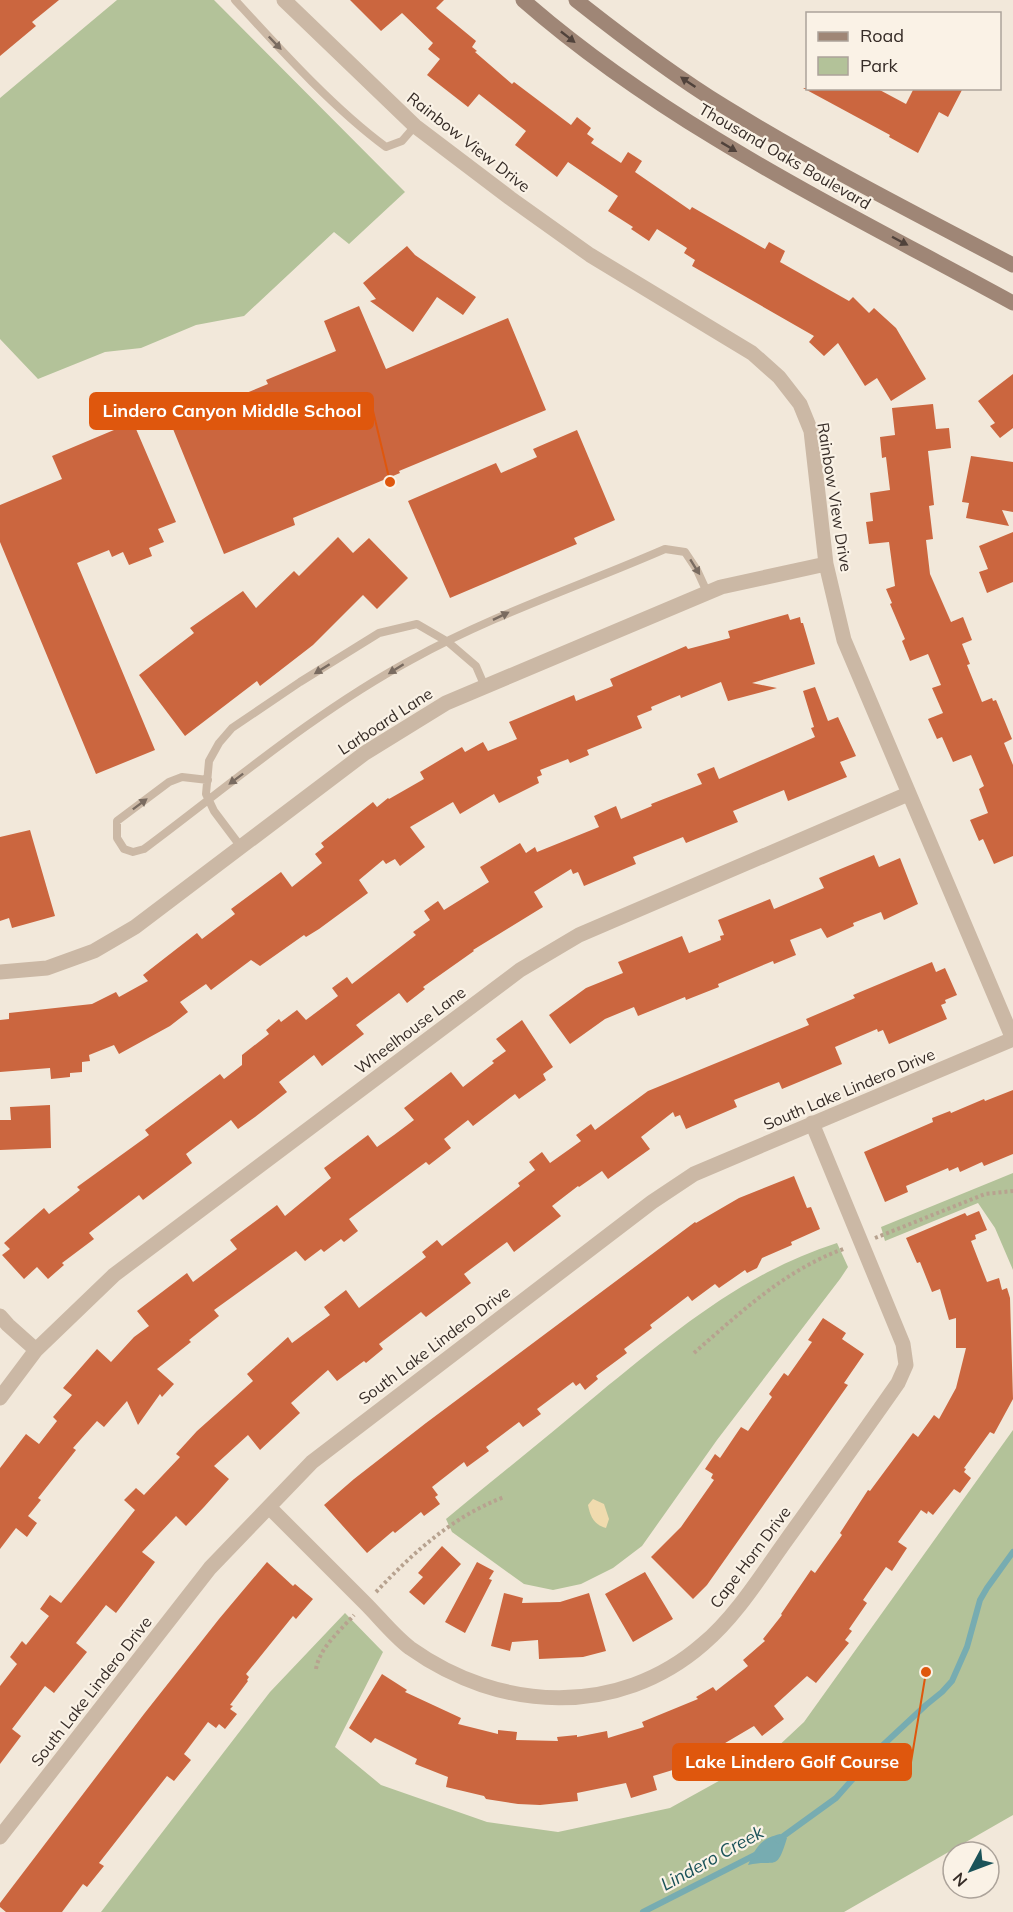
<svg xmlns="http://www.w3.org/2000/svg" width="1013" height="1912" font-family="Mulish,sans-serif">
	<rect width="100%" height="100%" fill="#f2e8da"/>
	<path fill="#b3c299" d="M117,0H214L405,192L349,244L334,232L244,316L196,325L141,348L105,352L38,379L0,339V98Z
		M1013,1173V1270L995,1228L978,1203L885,1241L881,1227Z
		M837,1243L848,1267L840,1279L717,1440L642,1546L613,1568L581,1584L553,1590L524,1584L452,1532L446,1519C497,1477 548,1436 598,1394C673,1333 743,1273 837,1243Z
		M1013,1430V1815L844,1912H101L270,1692L345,1613L383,1652L335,1747L381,1785L487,1822L558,1832L670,1808L773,1751L804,1722Z"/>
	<path fill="#f0dbae" d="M593,1499L604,1504L609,1519L606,1528C594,1525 590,1516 588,1505Z"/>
	<path fill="#77acb1" d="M780,1834L787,1838C776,1874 776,1858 748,1865C756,1847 760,1839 780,1834Z"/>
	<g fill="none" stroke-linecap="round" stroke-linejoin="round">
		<path stroke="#77acb1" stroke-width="6" d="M778,1840L836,1798L882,1746L926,1705L942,1692L952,1681L967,1647L980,1600L987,1588L1013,1552
			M643,1912L757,1854"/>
	</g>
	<path fill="#cb663f" d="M0,0H59L32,22L36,26L0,56Z
		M350,0H444L436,8L476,41L472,47L477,51L475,52L512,84L514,82L571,125L577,117L591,128L587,134L594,139L591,143L621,163L628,152L642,161L635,172L690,210L692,207L765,249L769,242L785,251L780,262L849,301L853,297L869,313L874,308L896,328L926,379L891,401L877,378L865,386L838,343L824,356L809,342L814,336L692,266L695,260L684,253L687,248L657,229L649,241L631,229L633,227L608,211L618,196L568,162L557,177L515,145L526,131L479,94L468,107L427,75L440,59L428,49L433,43L402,13L381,31Z
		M803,88H876L906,104L914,88H963L948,117L939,112L918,153L889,137L890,135Z
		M407,246L415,255L476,297L463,315L437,297L413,332L370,301L376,299L363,283Z
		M359,306L386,369L508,318L546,410L399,471L400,473L293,518L295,525L224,554L171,424L268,384L266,380L336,351L324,321Z
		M1013,374V428L1000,438L990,426L995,423L978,401Z
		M933,404L936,429L949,428L951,448L928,451L934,505L929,506L933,539L926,540L930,574L951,622L963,617L972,640L962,644L970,664L967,665L982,702L992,698L993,701L996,700L1012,739L1004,743L1013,765V856L994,864L983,839L979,841L970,820L988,813L979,789L984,786L971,755L953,762L942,737L937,739L928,719L943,713L932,688L941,685L928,654L910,661L902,641L905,639L890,604L892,603L886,589L895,586L889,542L869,544L866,522L873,521L870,493L890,490L886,457L882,458L880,437L895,435L892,408Z
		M133,422L176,522L158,529L164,542L149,548L152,556L129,565L123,552L112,557L109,550L77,563L155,750L96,774L0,542V505L62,479L52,456Z
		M577,430L615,520L574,538L577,544L450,598L408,501L496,463L501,473L537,457L533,449Z
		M971,456L1013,462V512L1002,510L1009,526L966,518L969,503L962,502Z
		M1013,532V582L987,593L979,572L988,569L979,546Z
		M338,537L353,553L369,538L408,578L377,609L363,595L313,645L260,686L257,681L185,736L139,675L194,633L190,628L243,591L256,608L294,571L299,576Z
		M788,614L790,620L800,617L801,623H803L815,664L752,683L777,688L728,701L721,682L681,698L680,695L651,707L652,710L637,716L642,728L587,750L589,755L570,763L568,759L540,770L542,775L537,777L539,783L499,803L494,794L460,814L453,802L410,827L425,847L400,866L395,859L386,864L383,860L359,880L368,893L319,929L306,937L304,935L260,966L251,960L211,990L206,984L180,1002L188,1012L170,1026L119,1054L114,1045L89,1055L90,1061L82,1062V1072L70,1073V1077L51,1079L50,1068L0,1072V1020L9,1019V1013L92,1004L116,992L119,997L148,981L143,975L197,933L202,939L235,914L231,909L281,872L292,887L322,863L315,854L324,847L321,843L373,802L377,807L388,798L389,799L424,779L420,772L445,757L462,747L465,752L483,742L488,751L517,739L509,722L574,695L576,701L613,686L610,679L686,646L688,649L730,638L728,631Z
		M815,687L828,721L838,717L856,756L840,762L847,777L788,801L784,790L733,811L738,822L686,843L683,837L633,857L636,864L584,886L578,872L573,874L571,869L534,892L543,907L473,950L474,951L423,987L425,989L407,1003L399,993L356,1025L364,1034L322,1066L314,1055L279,1082L287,1092L255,1117L238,1129L231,1120L186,1154L192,1163L143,1200L139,1195L89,1233L94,1239L62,1263L64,1265L48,1279L37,1267L24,1279L2,1255L10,1249L4,1243L44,1208L49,1214L80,1190L77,1187L149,1135L145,1130L220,1074L224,1079L242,1065V1055L269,1034L266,1030L279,1019L281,1022L297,1010L306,1020L338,996L332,988L347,977L352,984L416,935L413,932L430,920L424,911L438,901L444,910L489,882L480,867L520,843L526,853L535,847L537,852L599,827L594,816L616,806L621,819L652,806L651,804L702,784L697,774L714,767L719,779L815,737L811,728L814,727L803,691Z
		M30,830L55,916L12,928L9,918L0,921V837Z
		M874,855L879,867L900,858L918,904L884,920L881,912L853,923L854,926L827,938L821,928L790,940L796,955L774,964L773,961L718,984L719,987L686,1000L685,997L638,1016L634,1007L605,1019L570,1044L549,1015L586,988L623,973L618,962L682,936L689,953L721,940L720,936L724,935L718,920L770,899L774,909L824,888L819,878Z
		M932,962L936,972L945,968L957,995L945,1000L946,1003L941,1005L947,1019L889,1044L883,1030L878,1032L877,1029L835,1047L842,1064L782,1089L779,1082L734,1100L737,1107L686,1129L680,1115L675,1117L673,1112L641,1137L650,1149L608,1179L602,1171L579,1187L578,1186L552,1206L561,1216L514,1252L507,1242L464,1274L471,1283L426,1317L421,1312L379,1344L383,1349L366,1363L364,1361L337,1381L328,1370L291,1403L300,1413L260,1450L248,1435L214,1466L229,1479L204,1507L186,1526L176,1516L142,1552L155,1562L116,1613L106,1605L76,1643L87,1652L54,1693L45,1686L12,1729L21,1736L0,1764V1686L17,1664L10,1657L22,1641L26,1645L49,1616L40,1609L50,1595L61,1603L135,1510L124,1500L136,1488L144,1495L180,1457L176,1454L197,1431L253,1381L247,1374L288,1337L292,1343L330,1315L324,1307L346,1290L359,1308L426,1257L422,1252L437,1240L442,1246L520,1186L518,1183L535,1170L529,1162L542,1152L550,1163L581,1141L576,1135L591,1124L595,1130L648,1091L809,1025L806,1019L855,998L853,995Z
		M522,1020L553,1067L543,1074L546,1080L519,1099L515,1094L473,1126L468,1120L444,1139L451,1148L429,1165L426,1162L349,1219L358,1231L344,1242L341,1239L324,1252L321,1249L305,1261L296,1251L214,1310L219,1316L189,1340L191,1342L157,1369L174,1384L162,1397L160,1394L138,1425L127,1401L104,1427L97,1421L73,1448L76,1450L38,1498L41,1500L28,1516L37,1523L27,1537L16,1528L0,1549V1468L26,1434L39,1444L57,1421L53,1417L72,1395L63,1388L97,1349L111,1362L134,1337L149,1326L137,1311L187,1273L193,1282L237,1249L230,1240L277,1205L285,1216L331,1178L324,1168L368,1135L377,1147L394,1135L414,1120L404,1108L451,1072L463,1087L494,1063L492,1061L506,1051L496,1039Z
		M1013,1090V1154L984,1166L982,1162L960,1172L958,1167L949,1171L948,1168L906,1186L908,1192L885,1202L864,1152L933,1122L932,1118L950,1111L951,1113L984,1099L985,1101Z
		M50,1105L51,1148L0,1150V1120H11L10,1107Z
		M794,1176L807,1208L811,1207L820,1229L791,1242L792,1245L762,1258L757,1268L747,1273L745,1270L719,1288L715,1284L692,1301L688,1296L650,1325L652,1328L624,1349L627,1353L596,1376L598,1379L585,1390L580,1383L576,1386L573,1382L537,1409L541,1414L523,1427L519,1422L486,1447L489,1451L467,1467L464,1462L432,1487L438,1495L435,1497L440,1504L424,1516L421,1512L395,1533L393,1531L367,1553L324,1505L354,1479L426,1423L695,1222L696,1223L739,1198Z
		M979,1211L987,1230L975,1235L976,1239L971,1241L987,1282L999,1278L1002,1290L1007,1288L1010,1298L1013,1399L994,1434L990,1432L964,1468L966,1469L964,1472L971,1478L960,1493L954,1489L933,1515L928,1511L927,1514L921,1510L898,1542L907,1548L892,1571L886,1567L863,1600L867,1603L849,1629L852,1631L845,1640L849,1643L816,1683L807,1676L774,1706L784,1719L762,1736L754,1726L715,1749L718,1754L709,1759L653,1776L657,1790L631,1798L626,1783L577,1793L578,1801L540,1805L518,1804L486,1799L484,1796L446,1787L448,1777L415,1764L417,1759L375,1738L371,1743L349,1728L382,1674L407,1690L405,1692L461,1718L458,1724L498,1734V1730L517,1732L516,1740L558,1741L557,1737L577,1735V1737L607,1731L608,1738L644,1727L642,1722L698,1699L696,1697L713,1687L716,1691L748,1666L743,1660L765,1641L763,1639L782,1615L781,1614L811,1570L815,1573L842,1535L840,1533L868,1490L870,1491L913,1433L918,1437L934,1415L939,1419L956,1388L966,1348H956V1318L949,1320L940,1289L932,1292L920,1262L917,1263L906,1238L965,1213L967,1216Z
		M823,1318L846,1333L842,1339L864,1354L844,1383L848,1385L707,1585L693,1599L651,1557L681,1527L714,1480L711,1478L713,1474L705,1469L715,1454L720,1458L741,1427L748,1431L772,1397L769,1394L784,1373L788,1376L812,1342L808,1340Z
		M442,1546L461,1564L424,1605L409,1592L423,1577L418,1573Z
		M267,1562L293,1586L295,1584L313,1599L296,1619L293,1616L246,1674L249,1677L247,1680L248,1681L230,1705L233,1706L230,1709L237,1714L225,1729L219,1724L216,1728L208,1722L184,1754L191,1760L174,1781L167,1776L99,1863L104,1866L87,1887L83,1884L62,1912H6L0,1907V1903L144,1714L219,1619Z
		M477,1562L494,1571L489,1579L492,1580L465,1633L445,1622Z
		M645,1572L673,1619L633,1642L605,1594Z
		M504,1593L523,1598L522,1603L560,1602L589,1593L606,1651L583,1657L539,1659L538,1640L512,1642L510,1651L491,1646Z"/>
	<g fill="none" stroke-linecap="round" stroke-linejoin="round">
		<path stroke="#b7a28f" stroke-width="4" stroke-dasharray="3 3" stroke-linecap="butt" d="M875,1238L985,1194L1013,1191
			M694,1353C741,1312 786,1269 846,1248
			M376,1592C414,1552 452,1517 504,1497
			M316,1669C320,1647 340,1631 354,1615"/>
		<path stroke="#cbb8a5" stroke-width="8" d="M235,0C280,49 333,108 386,147L402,141L415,126
			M208,780L182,777L169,782L117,821V838L124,849L133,852L144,849C231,784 315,712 411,660C492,615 580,586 665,549L685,552L697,570L707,592
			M241,847L214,811L206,794L209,761L219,743L232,728L300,682L379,633L417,624L448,642L476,666L485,687"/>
		<path stroke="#cbb8a5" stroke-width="15" d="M284,0L415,126L510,198L590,255L752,353L779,377L800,404L811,431L826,564L844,640L1013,1039
			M0,972L47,968L94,951L135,927L365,753L446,703L721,587L826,564
			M0,1316L8,1325L36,1350
			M0,1398L36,1350L114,1275L520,970L579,935L908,794
			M269,1507C301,1539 333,1571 365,1603C380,1618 394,1636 410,1648C500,1712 618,1718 703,1644C736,1616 760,1577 785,1542C823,1489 861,1436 898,1383L906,1365L903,1344L812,1123
			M0,1837L210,1568L312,1462L652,1202L694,1174L1013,1039"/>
		<path stroke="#9f8676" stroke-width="15" d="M523,0C668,127 845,211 1013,303
			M576,0C624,38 673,75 725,107C818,164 916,214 1013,265"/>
	</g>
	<defs><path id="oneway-solid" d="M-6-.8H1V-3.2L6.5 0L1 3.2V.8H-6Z" transform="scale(1.5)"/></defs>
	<g fill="#50423b">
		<use href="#oneway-solid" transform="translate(568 37) rotate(38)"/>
		<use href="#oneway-solid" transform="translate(688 82) rotate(-146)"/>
		<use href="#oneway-solid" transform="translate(729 147) rotate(31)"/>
		<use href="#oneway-solid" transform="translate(900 241) rotate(28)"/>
	</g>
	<g fill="#796b60">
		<use href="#oneway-solid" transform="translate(275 43) rotate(46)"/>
		<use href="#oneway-solid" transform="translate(695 567) rotate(58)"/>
		<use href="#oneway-solid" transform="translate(501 616) rotate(-26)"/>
		<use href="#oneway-solid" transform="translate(322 669) rotate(148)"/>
		<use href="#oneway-solid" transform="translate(396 669) rotate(148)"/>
		<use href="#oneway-solid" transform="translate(236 779) rotate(143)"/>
		<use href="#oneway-solid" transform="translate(140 804) rotate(-37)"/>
	</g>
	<g text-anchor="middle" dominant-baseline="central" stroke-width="4.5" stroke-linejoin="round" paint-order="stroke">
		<g font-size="16" fill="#362c27" stroke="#faf2e6">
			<text transform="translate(469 142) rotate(38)">Rainbow View Drive</text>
			<text transform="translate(785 156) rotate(30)">Thousand Oaks Boulevard</text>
			<text transform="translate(835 497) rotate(81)">Rainbow View Drive</text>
			<text transform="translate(385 721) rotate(-33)">Larboard Lane</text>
			<text transform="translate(410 1030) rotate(-37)">Wheelhouse Lane</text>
			<text transform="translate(849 1089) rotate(-23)">South Lake Lindero Drive</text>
			<text transform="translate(434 1345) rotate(-37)">South Lake Lindero Drive</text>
			<text transform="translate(750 1557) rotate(-53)">Cape Horn Drive</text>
			<text transform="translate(91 1691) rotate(-52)">South Lake Lindero Drive</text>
		</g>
		<g font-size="18" font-style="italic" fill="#1b5359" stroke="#faf2e6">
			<text transform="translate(712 1858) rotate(-29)">Lindero Creek</text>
		</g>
	</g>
	<path fill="none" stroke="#df570d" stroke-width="2" d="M390 482L373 411M926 1672L911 1762"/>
	<g fill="#df570d" stroke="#faf2e6" stroke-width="2">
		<circle cx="390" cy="482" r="6"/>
		<circle cx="926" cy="1672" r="6"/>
	</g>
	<g fill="#df570d" stroke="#df570d" stroke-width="2">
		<rect x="90" y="393" width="283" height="36" rx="6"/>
		<rect x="673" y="1744" width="238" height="36" rx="6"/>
	</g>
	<g font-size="18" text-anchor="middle" font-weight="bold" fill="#fff">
		<text x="232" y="417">Lindero Canyon Middle School</text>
		<text x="792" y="1768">Lake Lindero Golf Course</text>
	</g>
	<rect x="806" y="12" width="195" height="78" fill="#faf2e6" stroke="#aca39a" stroke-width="1.5"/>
	<rect x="818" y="32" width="30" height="9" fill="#9f8676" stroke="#aca39a" stroke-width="1.5"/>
	<text x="860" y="42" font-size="18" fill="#362c27">Road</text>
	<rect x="818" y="57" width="30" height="18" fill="#b3c299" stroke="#aca39a" stroke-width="1.5"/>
	<text x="860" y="72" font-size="18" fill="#362c27">Park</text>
	<g transform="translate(971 1870) rotate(229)"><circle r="28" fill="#faf2e6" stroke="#aca39a" stroke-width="1.5"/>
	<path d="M0-4.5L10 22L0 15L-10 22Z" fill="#1b5359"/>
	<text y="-9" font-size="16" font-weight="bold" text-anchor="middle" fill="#362c27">N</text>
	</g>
</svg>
